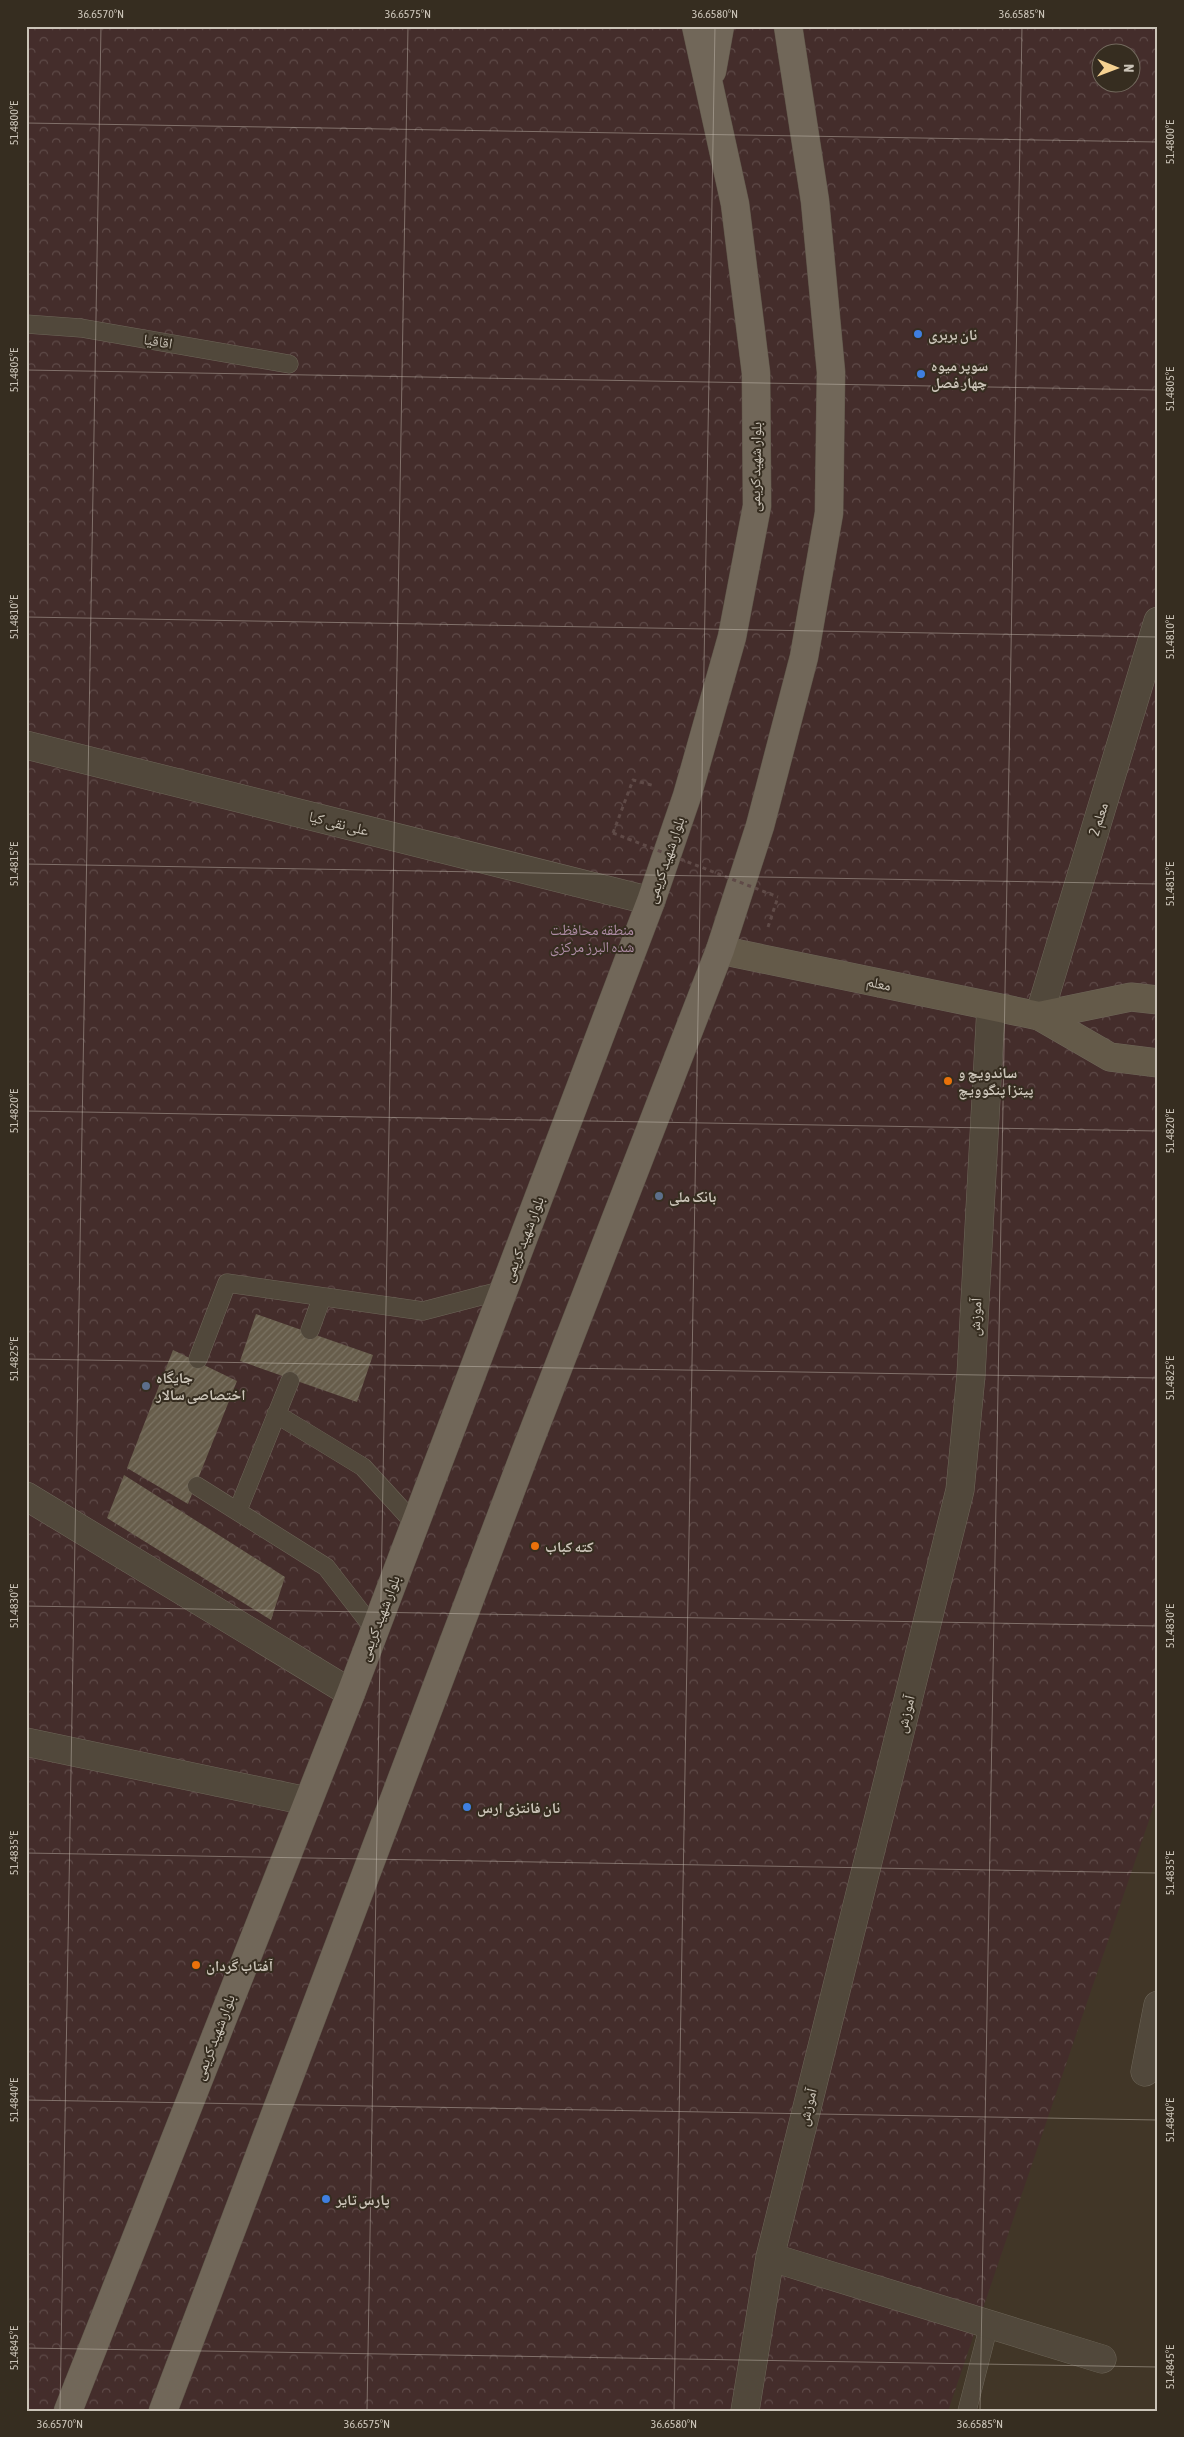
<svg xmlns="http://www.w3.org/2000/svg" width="1184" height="2437" font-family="'Asap Condensed','Noto Naskh Arabic',sans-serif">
	<defs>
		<pattern id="park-crowns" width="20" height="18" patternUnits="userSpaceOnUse" patternTransform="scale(1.25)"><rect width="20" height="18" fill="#442d2b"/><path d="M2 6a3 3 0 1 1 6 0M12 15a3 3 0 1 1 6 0" fill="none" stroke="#5e4a48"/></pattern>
		<pattern id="building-hatch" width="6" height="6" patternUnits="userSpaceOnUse" patternTransform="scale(1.25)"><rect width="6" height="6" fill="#675d4b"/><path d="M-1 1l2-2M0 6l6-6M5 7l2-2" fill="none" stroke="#7b7363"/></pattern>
	</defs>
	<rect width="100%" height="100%" fill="#413627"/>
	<path fill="url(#park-crowns)" fill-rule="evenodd" d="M26,26H1158V1794L948,2411H26ZM1102,52H1132V82H1102Z"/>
	<path fill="url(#building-hatch)" d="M256,1314L373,1355L357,1402L240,1361Z
		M173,1350L237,1381L188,1504L127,1468Z
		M124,1475L285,1577L271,1620L107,1518Z"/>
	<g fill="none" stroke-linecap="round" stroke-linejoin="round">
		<g stroke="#6e6659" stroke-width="19">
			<path id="lane" d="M26,324L81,328L289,364
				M310,1330L322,1297
				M198,1359L227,1283L423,1311L504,1290
				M276,1414L363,1467L415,1524
				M197,1486L326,1567L374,1629
				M238,1510L290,1381
				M967,2411L989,2325"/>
		</g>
		<g stroke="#6e6659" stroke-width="29">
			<path id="street" d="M26,745L651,901
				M1039,1016L1158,621
				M26,1496L351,1693
				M26,1742L307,1801
				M1145,2072L1158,2005
				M770,2257L1102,2359
				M745,2411L770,2257L960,1490L971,1375L991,1007"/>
		</g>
		<g stroke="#6e6659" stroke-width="29">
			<path id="secondary" d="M720,950L1039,1016L1110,1057L1158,1063
				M1039,1016L1131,997L1158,1000"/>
		</g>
		<g stroke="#5d5448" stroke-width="29">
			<path id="primary" d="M712,71L720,26
				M68,2411L351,1693L651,901L687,796L732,637L757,506L756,373L735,204L696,26
				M163,2411L525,1453L720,950L760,826L804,657L829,513L831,372L815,201L788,26"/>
		</g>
		<path stroke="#5f4a47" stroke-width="3" stroke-dasharray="4 4" stroke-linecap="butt" d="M613,833L633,780L655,786
			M768,927L778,897"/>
		<use href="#lane" stroke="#51483b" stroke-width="18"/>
		<use href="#street" stroke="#51483b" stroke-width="28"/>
		<use href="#secondary" stroke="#645a49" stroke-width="28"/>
		<use href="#primary" stroke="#716759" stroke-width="28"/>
		<path stroke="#5f4a47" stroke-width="3" stroke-dasharray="4 4" stroke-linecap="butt" d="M613,833L778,897"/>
	</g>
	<path fill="none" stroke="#cbc4b8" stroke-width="1" stroke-opacity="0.45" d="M26,123L1158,142M26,370L1158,390M26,617L1158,637M26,864L1158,884M26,1111L1158,1131M26,1359L1158,1378M26,1606L1158,1626M26,1853L1158,1873M26,2100L1158,2120M26,2348L1158,2367M60,2411L101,26M367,2411L408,26M674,2411L715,26M980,2411L1022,26"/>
	<g fill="#3f7fe0" stroke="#362d20" stroke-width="2">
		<circle cx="918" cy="334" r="5"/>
		<circle cx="921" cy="374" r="5"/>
		<circle cx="467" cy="1807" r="5"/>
		<circle cx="326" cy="2199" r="5"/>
	</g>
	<g fill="#e8710a" stroke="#362d20" stroke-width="2">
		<circle cx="948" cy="1081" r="5"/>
		<circle cx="535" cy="1546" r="5"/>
		<circle cx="196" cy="1965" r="5"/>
	</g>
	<g fill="#5c6f8a" stroke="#362d20" stroke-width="2">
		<circle cx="659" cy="1196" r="5"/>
		<circle cx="146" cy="1386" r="5"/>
	</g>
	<g text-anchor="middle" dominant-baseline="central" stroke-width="4" stroke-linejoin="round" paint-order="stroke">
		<g font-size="15" font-weight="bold" fill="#cbc4b8" stroke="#362d20" text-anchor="start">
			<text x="928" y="334">نان بربری</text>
			<text x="931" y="365">سوپر ميوه<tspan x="931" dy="17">چهار فصل</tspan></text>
			<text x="958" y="1072">ساندویچ و<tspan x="958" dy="17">پیتزا پنگوویچ</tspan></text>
			<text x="669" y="1196">بانک ملی</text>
			<text x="156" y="1377">جایگاه<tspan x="156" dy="17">اختصاصی سالار</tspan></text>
			<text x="545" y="1546">کته کباب</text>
			<text x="477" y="1807">نان فانتزی ارس</text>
			<text x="206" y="1965">آفتاب گردان</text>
			<text x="336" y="2199">پارس تایر</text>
		</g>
		<g font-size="15" fill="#cbc4b8" stroke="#362d20">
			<text transform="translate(158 341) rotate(10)">اقاقیا</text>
			<text transform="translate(755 467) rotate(-89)">بلوار شهید کریمی</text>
			<text transform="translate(1098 819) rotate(-73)">معلم 2</text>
			<text transform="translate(339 823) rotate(14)">علی نقی کیا</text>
			<text transform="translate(665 860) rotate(-71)">بلوار شهید کریمی</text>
			<text transform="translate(879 983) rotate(12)">معلم</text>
			<text transform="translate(523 1239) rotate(-69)">بلوار شهید کریمی</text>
			<text transform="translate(975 1317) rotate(-87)">آموزش</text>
			<text transform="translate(379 1618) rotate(-69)">بلوار شهید کریمی</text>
			<text transform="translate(905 1714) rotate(-76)">آموزش</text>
			<text transform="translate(214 2037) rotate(-69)">بلوار شهید کریمی</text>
			<text transform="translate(807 2107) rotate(-76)">آموزش</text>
		</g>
		<g font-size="15" fill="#af8da6" stroke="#362d20">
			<text x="592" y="929">منطقه محافظت<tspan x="592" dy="17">شده البرز مرکزی</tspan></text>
		</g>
	</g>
	<rect width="1184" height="2437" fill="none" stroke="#362d20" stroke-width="55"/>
	<g transform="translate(1116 68) rotate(91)"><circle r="24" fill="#362d20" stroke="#72695d"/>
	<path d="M0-4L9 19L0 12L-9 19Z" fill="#f6d292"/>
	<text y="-8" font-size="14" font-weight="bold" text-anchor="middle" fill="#cbc4b8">N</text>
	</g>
	<rect x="28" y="28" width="1128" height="2382" fill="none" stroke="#cbc4b8" stroke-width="2"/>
	<g font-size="12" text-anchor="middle" fill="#cbc4b8">
		<text x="101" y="18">36.6570°N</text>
		<text x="408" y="18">36.6575°N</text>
		<text x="715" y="18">36.6580°N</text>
		<text x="1022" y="18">36.6585°N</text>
		<text transform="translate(14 123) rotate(-90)" y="4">51.4800°E</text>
		<text transform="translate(1170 142) rotate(-90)" y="4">51.4800°E</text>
		<text transform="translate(14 370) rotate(-90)" y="4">51.4805°E</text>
		<text transform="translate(1170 389) rotate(-90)" y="4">51.4805°E</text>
		<text transform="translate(14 617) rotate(-90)" y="4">51.4810°E</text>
		<text transform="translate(1170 637) rotate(-90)" y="4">51.4810°E</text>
		<text transform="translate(14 864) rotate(-90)" y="4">51.4815°E</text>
		<text transform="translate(1170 884) rotate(-90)" y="4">51.4815°E</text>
		<text transform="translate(14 1111) rotate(-90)" y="4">51.4820°E</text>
		<text transform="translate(1170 1131) rotate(-90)" y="4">51.4820°E</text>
		<text transform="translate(14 1359) rotate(-90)" y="4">51.4825°E</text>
		<text transform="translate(1170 1378) rotate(-90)" y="4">51.4825°E</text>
		<text transform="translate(14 1606) rotate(-90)" y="4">51.4830°E</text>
		<text transform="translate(1170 1626) rotate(-90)" y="4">51.4830°E</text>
		<text transform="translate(14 1853) rotate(-90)" y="4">51.4835°E</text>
		<text transform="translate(1170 1873) rotate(-90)" y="4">51.4835°E</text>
		<text transform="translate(14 2100) rotate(-90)" y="4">51.4840°E</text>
		<text transform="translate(1170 2120) rotate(-90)" y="4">51.4840°E</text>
		<text transform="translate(14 2348) rotate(-90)" y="4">51.4845°E</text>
		<text transform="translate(1170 2367) rotate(-90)" y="4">51.4845°E</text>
		<text x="60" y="2428">36.6570°N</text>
		<text x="367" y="2428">36.6575°N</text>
		<text x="674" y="2428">36.6580°N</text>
		<text x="980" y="2428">36.6585°N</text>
	</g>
</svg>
